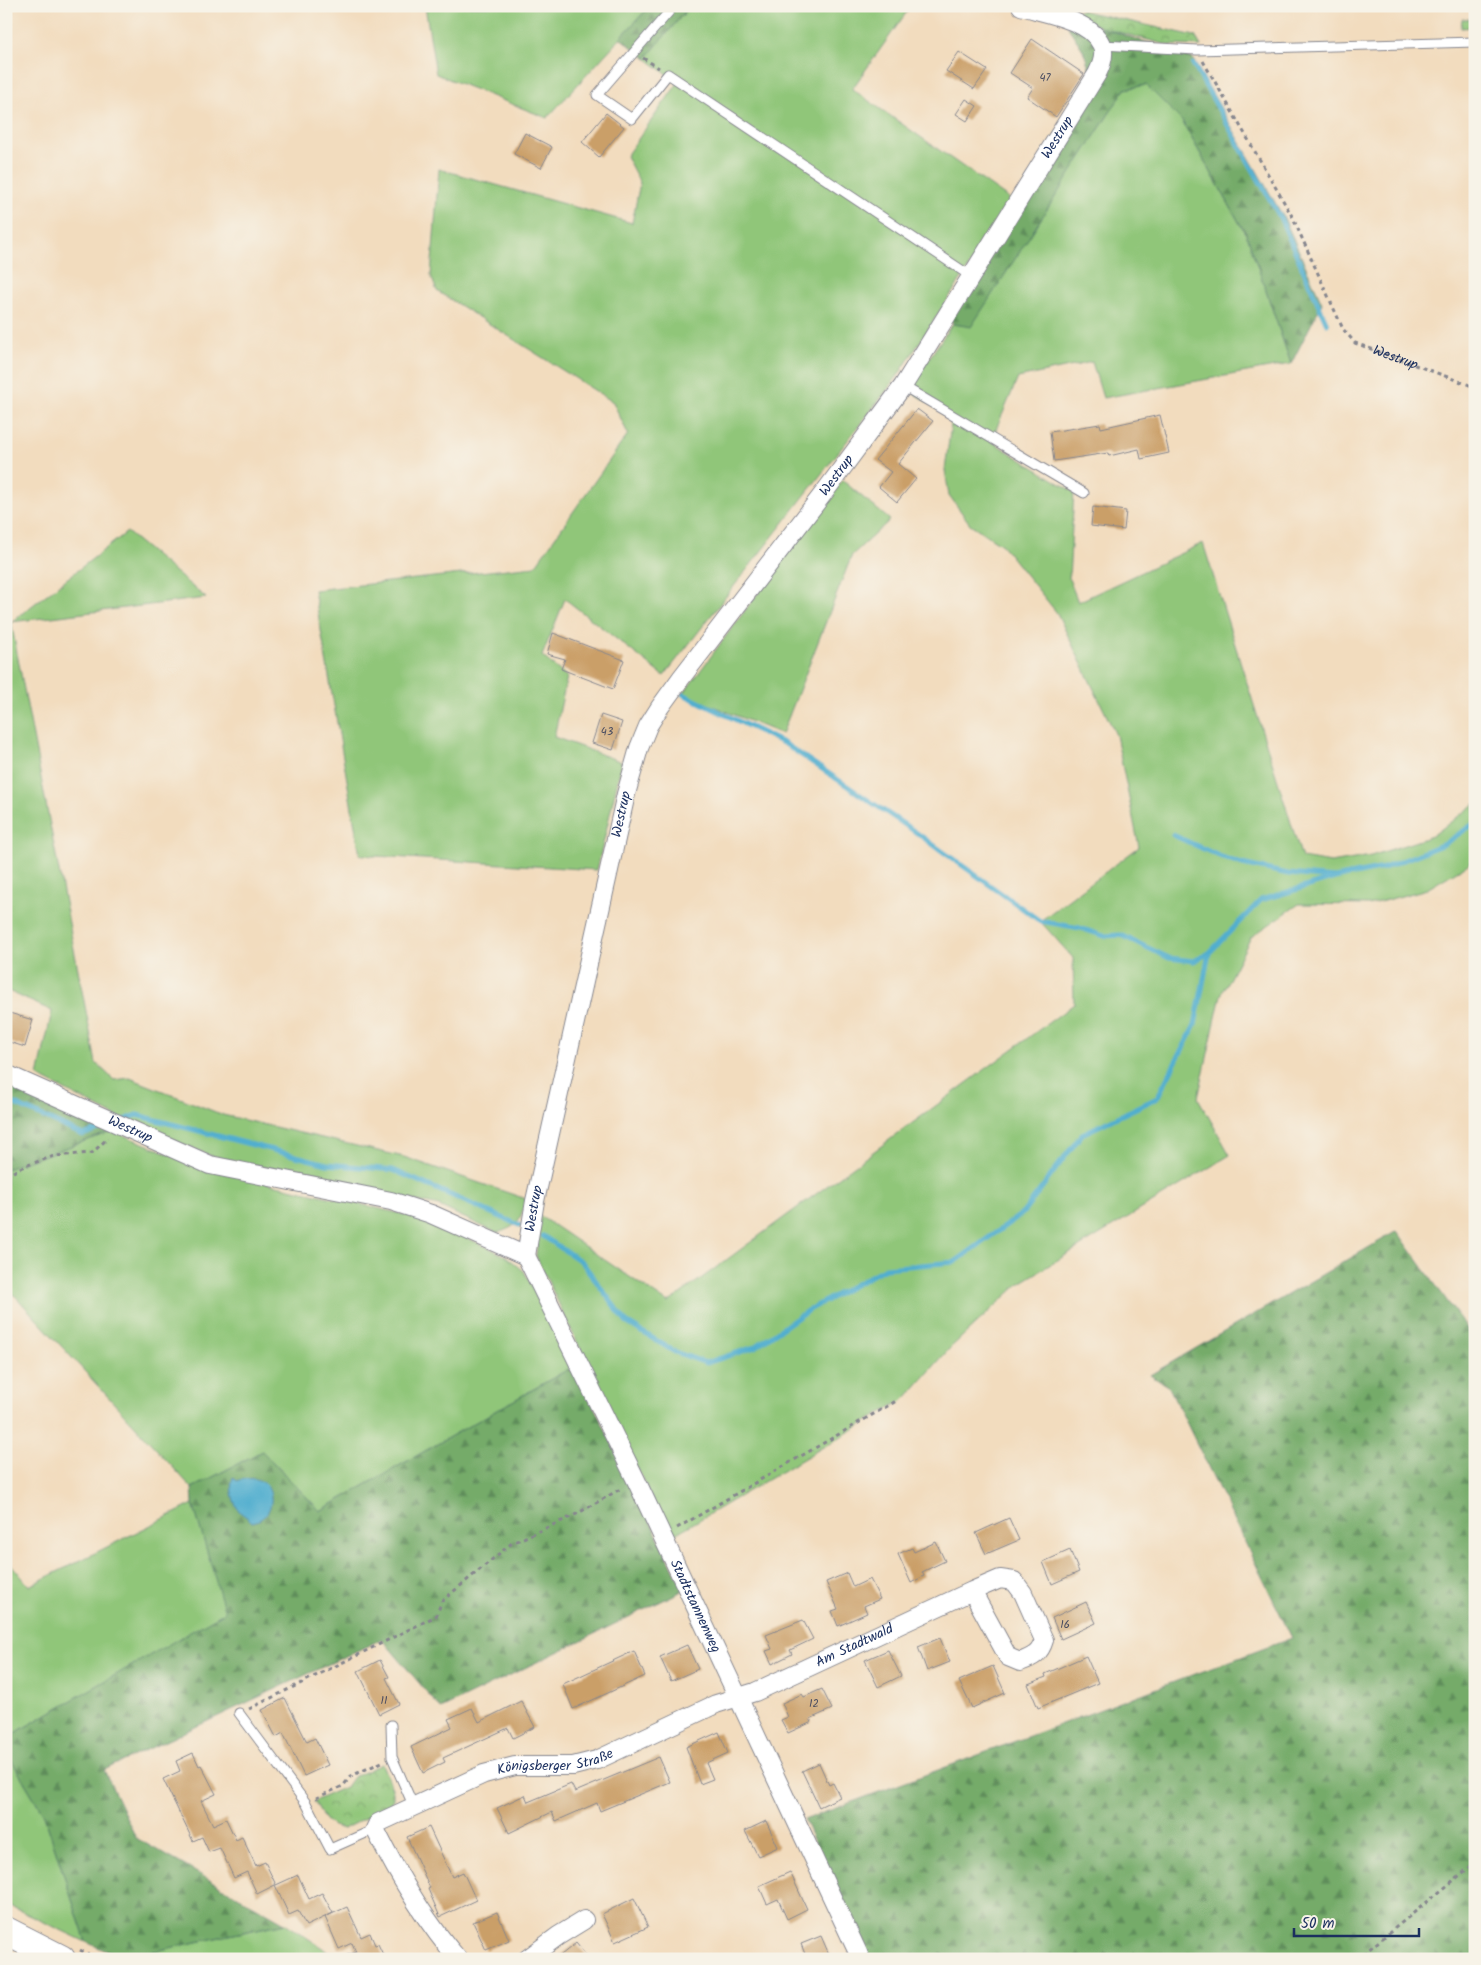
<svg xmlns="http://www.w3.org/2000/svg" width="1481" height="1965" font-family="Kalam,sans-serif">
	<defs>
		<pattern id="forest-firs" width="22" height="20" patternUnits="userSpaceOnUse" patternTransform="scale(1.25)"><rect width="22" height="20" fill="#74ab69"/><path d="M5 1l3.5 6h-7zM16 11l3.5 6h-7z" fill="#5e8c5a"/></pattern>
		<pattern id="park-crowns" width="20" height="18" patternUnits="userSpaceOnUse" patternTransform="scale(1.25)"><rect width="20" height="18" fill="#90c679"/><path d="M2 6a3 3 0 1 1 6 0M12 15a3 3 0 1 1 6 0" fill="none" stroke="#75a166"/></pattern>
	</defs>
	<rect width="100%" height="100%" fill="#f7f3e8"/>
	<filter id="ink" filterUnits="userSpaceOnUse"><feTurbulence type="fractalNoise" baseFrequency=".02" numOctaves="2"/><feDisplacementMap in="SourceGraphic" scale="10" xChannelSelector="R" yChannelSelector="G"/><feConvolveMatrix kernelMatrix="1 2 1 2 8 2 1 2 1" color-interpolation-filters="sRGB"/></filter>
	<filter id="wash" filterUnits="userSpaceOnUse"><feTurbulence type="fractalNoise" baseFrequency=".0096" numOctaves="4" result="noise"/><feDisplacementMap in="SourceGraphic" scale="20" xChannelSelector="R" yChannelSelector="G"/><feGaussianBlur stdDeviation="1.12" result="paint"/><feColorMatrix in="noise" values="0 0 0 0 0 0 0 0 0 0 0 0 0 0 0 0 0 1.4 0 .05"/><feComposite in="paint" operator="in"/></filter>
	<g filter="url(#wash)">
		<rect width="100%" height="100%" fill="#f2dcbe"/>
		<path fill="#90c679" stroke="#567a6c" d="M425,6H650L547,118L436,74Z
			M690,6H911L852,89L1012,201L897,377L664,676L565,599L542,656L567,677L554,737L622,762L597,870L360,855L314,590L535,566L628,434L613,402L437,291L431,276L439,169L632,223L640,183L626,156L678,83L646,58Z
			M1462,19H1475V27L1461,28Z
			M1146,85L1182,121L1248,238L1291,364L1103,398L1092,362L1018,378L991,441L1074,492L1069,579L1078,602L1203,543L1302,858L1331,863L1371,856L1432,836L1475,804V860L1427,889L1369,905L1299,904L1251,937L1221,995L1198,1098L1230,1155L1020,1283L950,1348L905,1399L670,1537L536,1256L540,1216L668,1303L1074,1004L1073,958L1040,921L1139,847L1116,735L1057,613L1002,545L970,524L949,495L945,470L952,417L908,390L952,324L971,326L1125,89Z
			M842,480L890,520L852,555L782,734L683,694Z
			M127,532L206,598L11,622L96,1063L114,1080L130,1078L223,1115L404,1157L526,1199C520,1221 519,1226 497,1233L439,1206L209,1155L117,1117L38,1076L52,1011L6,990V621L11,622Z
			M113,1131L207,1169L428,1220L506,1256L524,1271L574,1366L320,1511L262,1451L192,1488L6,1286V1169Z
			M193,1504L226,1612L6,1738V1558L29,1586Z
			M6,1751L44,1815L86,1942L6,1904Z
			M285,1923L339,1959L123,1958Z"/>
		<path fill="url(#forest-firs)" stroke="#486d64" d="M650,6H690L646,58L620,38Z
			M1068,27L1103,28L1192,58L1284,218L1322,303L1291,364L1248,238L1182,121L1146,85L1125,89L971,327L954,324L945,316L1092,76L1083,50Z
			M6,1084L113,1131L6,1169Z
			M1397,1231L1475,1340V1959H869L804,1820L1292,1638L1169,1387L1150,1375Z
			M574,1366L684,1590L441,1709L382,1639L104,1770L136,1838L285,1923L123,1958L86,1942L44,1815L6,1751V1738L225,1612L193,1504L192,1488L262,1451L320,1511Z"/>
		<path fill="url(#park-crowns)" stroke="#567a6c" d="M1079,10L1195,36L1201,46L1167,45L1103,28L1077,17Z
			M382,1764L393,1791V1799L388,1807L343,1829L333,1826L325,1820L314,1801L346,1787L353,1777Z"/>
		<path fill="#51aecf" stroke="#366e96" d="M233,1477L237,1481C278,1467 281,1518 252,1522C249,1518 243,1515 240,1512C233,1503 229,1487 233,1477Z"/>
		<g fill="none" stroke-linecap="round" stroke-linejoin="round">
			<path stroke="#51aecf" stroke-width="5" d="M1193,64L1280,217L1327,324
				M683,694L785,744L914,831L1040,921L1080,928L1104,936L1121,935L1169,958L1194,961L1209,953
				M1173,835L1219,856L1242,864L1288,874L1335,878L1384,868L1444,844L1475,823
				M6,1100L83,1135L109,1125
				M122,1121L137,1115L327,1164L393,1170L519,1225
				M543,1236L582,1262L626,1322L675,1352L706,1363L755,1347L807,1311L885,1268L955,1262L1023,1213L1082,1134L1157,1098L1195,1025L1209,953L1261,900L1335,878"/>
		</g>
		<g id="blocks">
			<path fill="#ca9f68" d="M1032,39L1084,74L1056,117L1027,97L1033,88L1010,73Z
				M959,52L987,70L974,89L946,71Z
				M966,99L977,106L967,121L956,114Z
				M606,113L624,127L599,157L582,142Z
				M525,133L552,147L541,168L514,154Z
				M917,409L933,421L898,464L916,479L897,502L879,487L891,472L875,460Z
				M1160,415L1169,453L1141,459L1139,449L1109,456L1108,453L1054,461L1050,432L1100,424L1101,428Z
				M1093,507L1126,511L1124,530L1091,526Z
				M553,633L624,660L613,689L561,669L565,659L547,654Z
				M601,715L622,722L613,750L592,743Z
				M6,1012L33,1020L25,1047L6,1041Z
				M1009,1518L1019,1540L986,1554L976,1533Z
				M936,1542L945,1561L922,1572L924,1576L911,1583L898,1554L912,1548L914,1552Z
				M1070,1550L1079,1572L1052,1584L1043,1562Z
				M847,1573L853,1587L870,1579L880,1599L864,1606L867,1613L838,1626L832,1611L838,1609L826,1582Z
				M1086,1602L1096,1623L1061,1639L1052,1618Z
				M803,1620L813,1639L790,1650L792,1654L772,1664L766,1651L772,1649L766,1635Z
				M940,1638L950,1662L927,1671L918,1647Z
				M687,1645L698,1669L671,1681L660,1657Z
				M888,1650L901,1676L878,1687L865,1660Z
				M634,1651L645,1676L573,1709L563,1684Z
				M1086,1656L1098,1683L1038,1708L1028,1684L1046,1677L1045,1674Z
				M380,1660L389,1677L386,1678L399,1704L379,1714L358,1671Z
				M993,1666L1005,1693L972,1708L959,1681Z
				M822,1689L832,1709L810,1719L812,1722L788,1733L781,1720L788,1717L782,1703L802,1694L804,1697Z
				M285,1698L307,1742L315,1738L328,1765L304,1776L283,1733L276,1737L262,1710Z
				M521,1701L535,1727L513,1738L508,1728L443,1758L445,1762L423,1773L411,1747L452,1727L448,1719L472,1708L479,1722Z
				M719,1732L728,1753L706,1763L713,1779L700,1784L686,1747Z
				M193,1753L199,1766L201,1765L216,1794L201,1801L213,1825L226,1819L236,1840L242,1837L256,1866L265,1862L276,1885L298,1875L309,1899L322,1893L333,1913L306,1926L298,1911L289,1915L275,1885L257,1894L247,1872L234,1878L220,1848L209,1852L202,1837L193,1841L163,1779L180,1771L176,1761Z
				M659,1757L670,1782L600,1811L597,1803L556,1821L552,1812L509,1833L497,1808L525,1795L528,1802L571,1784L575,1792Z
				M819,1763L829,1785L833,1783L840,1797L819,1807L802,1771Z
				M766,1821L778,1847L758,1856L745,1831Z
				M429,1827L452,1877L463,1872L476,1900L440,1917L428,1889L430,1888L407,1837Z
				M790,1872L807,1909L787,1919L778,1899L767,1904L759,1886Z
				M634,1898L648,1927L615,1942L602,1914Z
				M347,1907L361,1937L370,1933L375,1945L378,1944L385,1959H343L342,1957L356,1952L352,1943L339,1949L325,1917Z
				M497,1912L509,1940L486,1950L473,1922Z
				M821,1936L831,1959H807L801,1944Z
				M576,1943L589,1959H556Z"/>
		</g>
	</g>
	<g filter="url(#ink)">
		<use href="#blocks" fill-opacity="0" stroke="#86868e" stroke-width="1"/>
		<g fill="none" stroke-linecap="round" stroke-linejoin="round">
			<g stroke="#86868e" stroke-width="11">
				<path id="service" d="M674,6L597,95L632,119L668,74L972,277
					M1102,45L1197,50L1475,42
					M903,386L1084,493
					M239,1713L306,1803L330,1849L375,1829
					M391,1725L392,1757L413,1805"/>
			</g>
			<g stroke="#86868e" stroke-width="20">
				<g id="minor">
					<path id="s2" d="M6,1074L210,1165L391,1201L431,1214L526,1256"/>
					<path id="s3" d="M526,1256L535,1201L626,794L639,748L648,726L660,707L681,678L826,490L903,386L1097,74C1101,66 1106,53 1101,44C1090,20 1045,13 1021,6"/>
					<path id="s4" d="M526,1256L636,1480L861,1959"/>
					<path id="s5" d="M458,1959C424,1920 398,1875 375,1829L378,1823L484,1774L515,1766H573L597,1760L716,1704L755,1692L972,1591L1000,1579L1014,1581L1023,1593L1044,1640C1040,1654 1033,1657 1020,1662L1008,1657L972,1591"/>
					<path d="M527,1959L558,1936L584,1920"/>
				</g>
			</g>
			<g stroke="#86868e" stroke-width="30">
				<path id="primary" d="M6,1931L61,1959"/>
			</g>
			<g stroke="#86868e" stroke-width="3" stroke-dasharray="4 4" stroke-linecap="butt">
				<path d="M643,58L659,68"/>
				<path id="s1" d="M1203,61L1292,216L1343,329L1355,343L1475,387"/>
				<path d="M6,1176L22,1167L54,1156L92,1153L108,1138"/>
				<path d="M677,1528L896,1401"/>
				<path d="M249,1709L436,1616L442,1601L512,1543L573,1516L622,1488"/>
				<path d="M316,1798L343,1786L351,1776L382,1762"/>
				<path d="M80,1950L95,1959"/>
				<path d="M1357,1959L1475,1863"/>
			</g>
			<use href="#service" stroke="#fff" stroke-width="9"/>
			<use href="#minor" stroke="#fff" stroke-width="18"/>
			<use href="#primary" stroke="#fff" stroke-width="28"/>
		</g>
	</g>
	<g text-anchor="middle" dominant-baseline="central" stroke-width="4" stroke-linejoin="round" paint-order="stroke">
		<g font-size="11" fill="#474b60">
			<text x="1045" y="78">47</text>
			<text x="607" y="732">43</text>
			<text x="1065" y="1625">16</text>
			<text x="384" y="1701">11</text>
			<text x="814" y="1704">12</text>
		</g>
		<g font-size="14" fill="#1b2f5e" stroke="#f7f3e8">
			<text stroke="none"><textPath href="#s3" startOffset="1262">Westrup</textPath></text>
			<text stroke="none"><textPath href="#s1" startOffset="364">Westrup</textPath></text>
			<text stroke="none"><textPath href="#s3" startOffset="858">Westrup</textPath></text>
			<text stroke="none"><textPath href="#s3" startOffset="452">Westrup</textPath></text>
			<text stroke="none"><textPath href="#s2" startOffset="136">Westrup</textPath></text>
			<text stroke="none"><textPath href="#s3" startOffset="48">Westrup</textPath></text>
			<text stroke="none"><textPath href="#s4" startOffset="389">Stadtstannenweg</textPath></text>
			<text stroke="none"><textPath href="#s5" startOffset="675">Am Stadtwald</textPath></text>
			<text stroke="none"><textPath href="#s5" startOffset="351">Königsberger Straße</textPath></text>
		</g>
	</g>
	<rect width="1481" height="1965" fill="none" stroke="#f7f3e8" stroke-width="25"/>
	<path d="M1294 1928v8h125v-8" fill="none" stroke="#1b2f5e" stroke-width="2.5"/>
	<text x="1301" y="1928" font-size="15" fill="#1b2f5e" stroke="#f7f3e8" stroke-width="4" paint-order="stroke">50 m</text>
</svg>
